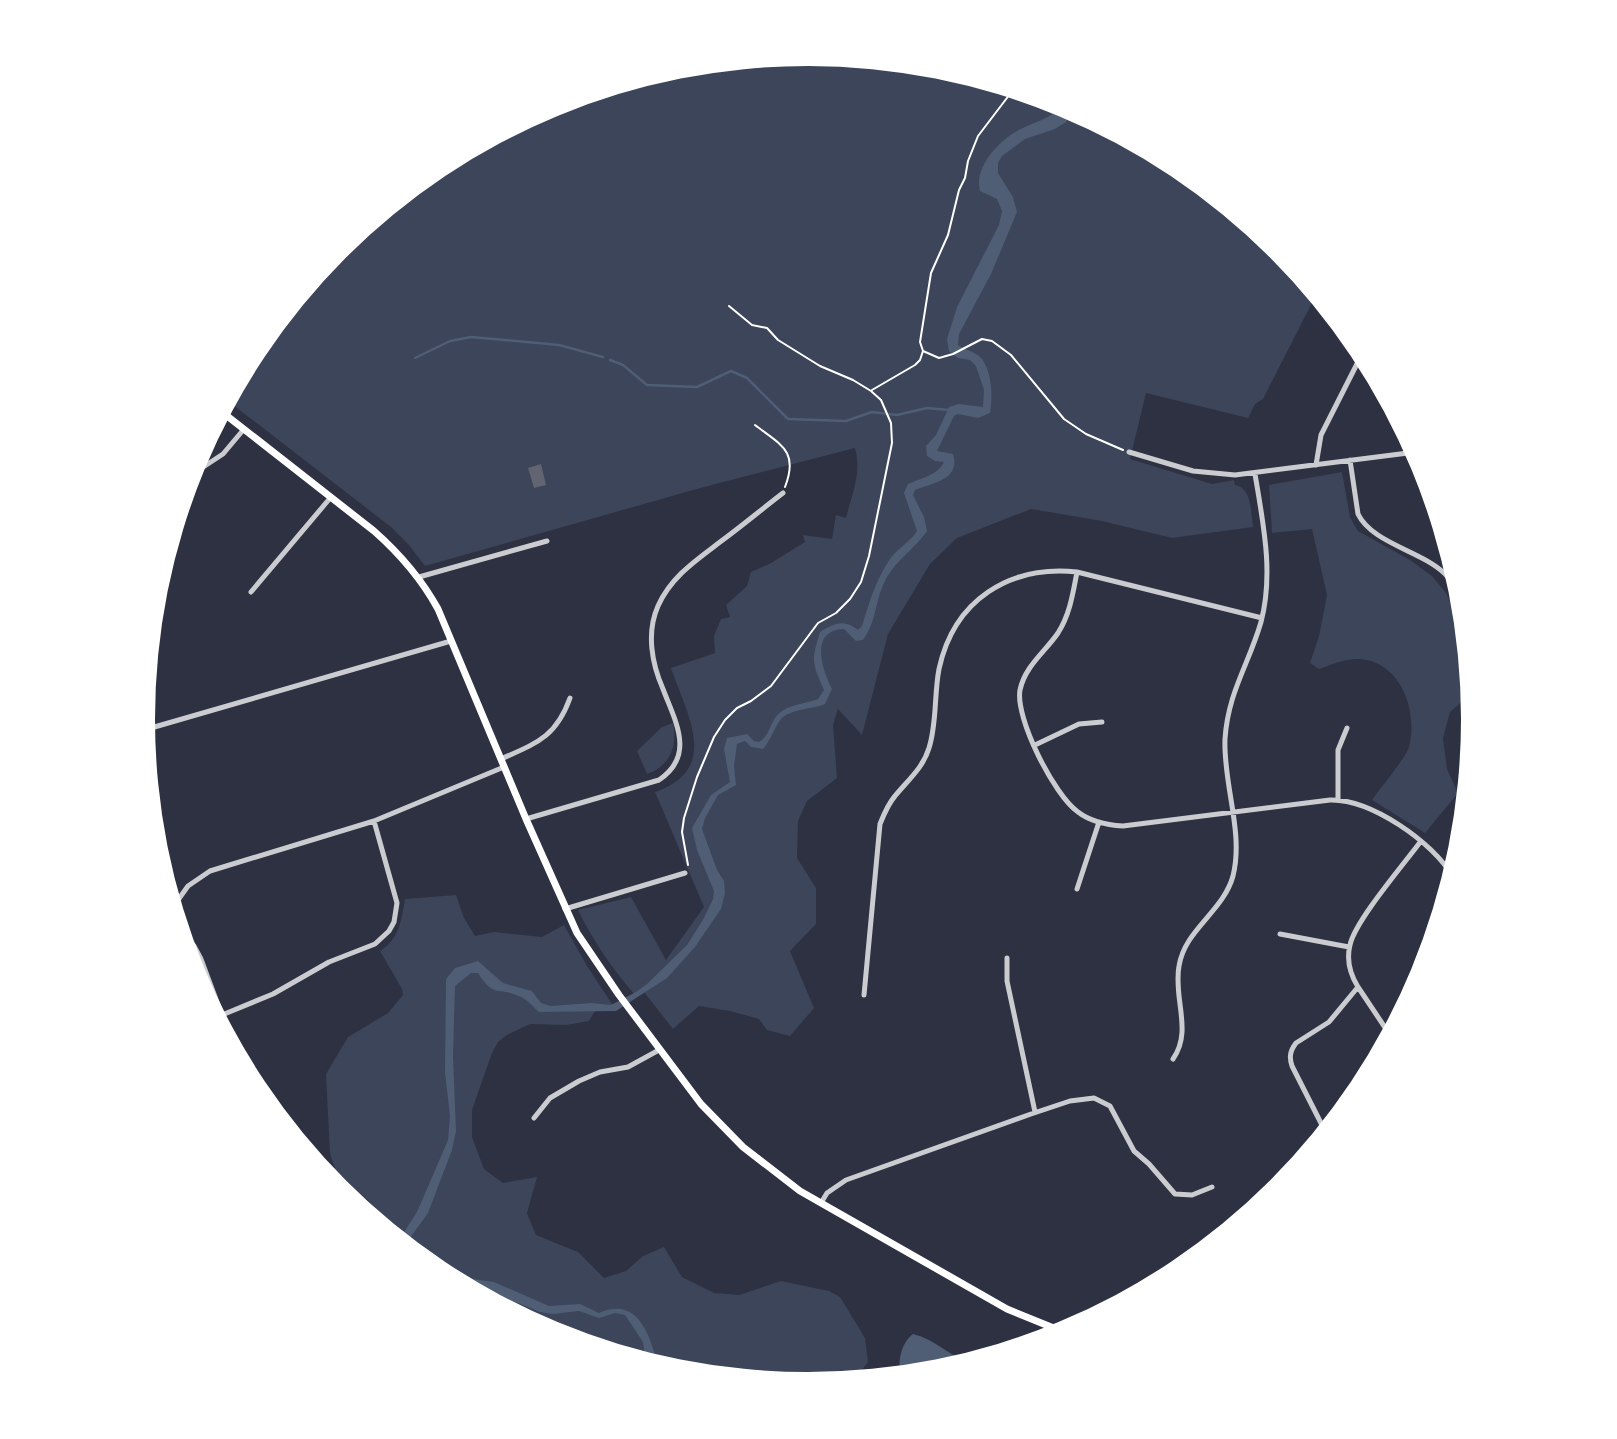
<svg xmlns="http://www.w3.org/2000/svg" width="1617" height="1439" font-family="Montserrat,sans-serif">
	<rect width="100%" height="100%" fill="#2d3142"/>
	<path fill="#3c4559" d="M809,54L939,67L1063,105L1178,167L1279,249L1316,295L1263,399L1255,404L1248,418L1146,393L1130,459L1212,484L1234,480L1235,485C1252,488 1251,512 1253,527L1172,538L1102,521L1031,509L957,538L930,564L888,634L862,735L838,709L833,725L837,778L807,801L798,821L797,858L816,888V924L790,951L814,1008L790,1036L767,1030L759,1019L730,1011L699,1006L673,1029L644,992L634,994C612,968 593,941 578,910L631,897L666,960L704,907L655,792C722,769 686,713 671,668L715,653L714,636L721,619L730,617L726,605L747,586L751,572L771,563L805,542L803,535L832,539L836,515L846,518C852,493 862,474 855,448L704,487L425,566L409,545L391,527L228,401L256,350L338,249L454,158L554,105L679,67Z
		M1342,472L1350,517L1358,531L1410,560L1432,576L1446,593L1466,636L1468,664L1467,677L1471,694L1450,712L1443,738L1447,769L1458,793L1425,833L1372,800C1380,788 1405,759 1409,747C1417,715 1405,672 1371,661C1353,655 1335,663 1319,669L1310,663L1319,636L1327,595L1312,529L1272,533L1269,485Z
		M673,723C678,746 670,766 647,774L637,751L662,727Z
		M456,895L464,918L475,936L494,932L542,937L564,925L587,966L614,1007L594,1008L595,1011L589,1021L566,1025L530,1024L507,1035L498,1042L492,1053L472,1110V1137L484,1169L503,1183L537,1177L527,1213L536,1235L578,1252L604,1278L626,1271L643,1256L664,1247L682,1277L714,1293L739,1295L781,1281L829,1291L840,1297L865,1338L868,1362L854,1380L809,1385L678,1372L564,1337L551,1324L505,1308L439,1272L376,1221L368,1200L348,1183L341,1185L330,1154L326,1074L348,1037L388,1013L403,995L402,989L380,951C400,938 401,921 405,899Z"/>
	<path fill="#4f5d75" d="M1063,105L1073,110L1066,122L1055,129L1025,139L1002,156L998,163V173L1013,197L1017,212L991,274L959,334L958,345C964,349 974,352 979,356C992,367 993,397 990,413L978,418L958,414L954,416L937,451L953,454C961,479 934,483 915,490L913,495L924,517L927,531C914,550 894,561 884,583C875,602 876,623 863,640L856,641L844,629C809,630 822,670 832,689L825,704C813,709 790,709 781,719C775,726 771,740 763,749L751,747L745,741L737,744L734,766L736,785L718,795L705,818L702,829L717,870L724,881L725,893L721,909L695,947L667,978L616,1011L539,1012C533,1007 528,1000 521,997C499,986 494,999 478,973H471L455,986L453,1057L456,1131L452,1150L428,1213L405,1245L399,1240L417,1212L448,1140L450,1116L445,1073L446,979L455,968L478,961L503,983L532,991L541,1003L551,1006L592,1003L611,1005L636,992L647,984L687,945L704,918L713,899L714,891L697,850L692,828L711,795L730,782L724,749L727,738L747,734L754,741L759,742C769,736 769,727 775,718C783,705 805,704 818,699L824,690C812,663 811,661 820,632C834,623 844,619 858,630L862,626C869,603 876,579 890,559C898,548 910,542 917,531L904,493L908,484C921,478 937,476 944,462L935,461L927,456L926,446L936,435L949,407L959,404L983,407L984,390L976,366L970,360L958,358L949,351L947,339L957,307L999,225L1002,211L997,199L980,191C973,165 1003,136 1025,127C1040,120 1051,118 1063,105Z
		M444,1275L494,1282L549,1306L580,1304L599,1313C638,1296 650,1335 658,1366L646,1362L643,1342L625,1315L615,1313L599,1318L579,1311L553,1314L540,1312L518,1303L479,1294Z
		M913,1334C934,1339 949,1355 969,1363C948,1369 922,1380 900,1372C898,1359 902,1342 913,1334Z"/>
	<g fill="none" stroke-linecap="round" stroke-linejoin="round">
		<path stroke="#4f5d75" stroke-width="2.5" d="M415,358L450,341L471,337L559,345L603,357
			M610,360L623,365L647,385L697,387L731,371L747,378L788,419L846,421L872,412L897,415L927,408L948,410"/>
	</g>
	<path fill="#626471" d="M541,464L546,485L534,488L528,468Z"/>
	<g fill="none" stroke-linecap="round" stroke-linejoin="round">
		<path stroke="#fff" stroke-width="2" d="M923,351L920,342L931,273L948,235L959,190L965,178L968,161L978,136L1013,90
			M872,390L915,365L920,360L923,351L939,358L953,354L982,339L992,341L1011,355L1064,419L1086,434L1123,450
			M755,425C781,445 799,451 785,487
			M688,865L682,832L684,818L697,777L714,737L725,720L737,708L751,701L771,686L818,623L836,613L850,599L861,582L869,556L892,443L891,423L881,400L871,391L853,380L820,366L778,340L767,328L752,325L729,306"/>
		<path stroke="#caccd0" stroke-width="5" d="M1129,452L1193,471L1235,475L1416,452
			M1350,460L1358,514C1372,543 1421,551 1444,573C1454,582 1458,599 1463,612
			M1316,465L1321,435L1363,352
			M191,475L223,454L244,429
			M1077,572C1073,593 1070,614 1058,633C1045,652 1025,666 1020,690C1015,718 1054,795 1078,812C1091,822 1107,825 1123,826L1330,800C1371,799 1433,842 1453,877
			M419,577L547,541
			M251,592L331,497
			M144,730L451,641
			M1035,745L1079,724L1102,722
			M501,759C537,743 556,737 570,698
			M1338,800V750L1347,728
			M526,819L659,780C696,755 675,721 663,689C652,664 646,633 658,606C671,577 695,561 720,542C742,526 762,509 783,493
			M1077,889L1099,822
			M173,907L188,886L210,871L374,821L504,767
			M565,909L685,873
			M181,931L194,946L201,959L236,1053
			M1280,934L1349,947
			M1007,958V981L1035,1112
			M1358,987L1390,1035
			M864,995L880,824C884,814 888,804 895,796C908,780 923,768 929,748C937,723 934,695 939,669C954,600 1009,565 1077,572L1262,618
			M222,1015L273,994L329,962L375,944L389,931L394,922L397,903L374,821
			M1173,1059C1193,1031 1173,998 1179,966C1185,929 1223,912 1233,876C1244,832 1223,784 1225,739C1228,692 1249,664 1261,622C1274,573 1263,523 1255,474
			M534,1118L550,1098L579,1081L600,1072L628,1067L659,1050
			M1326,1133L1292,1066C1289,1057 1290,1051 1296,1043L1329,1022L1358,987C1350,974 1346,961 1350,945C1355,921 1404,864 1421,841
			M821,1203L827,1193L846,1180L1031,1114L1070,1101L1094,1098L1110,1106L1134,1151L1149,1164L1175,1194L1192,1195L1212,1187"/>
		<path stroke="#fff" stroke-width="7" d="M222,412L374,531C400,554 421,578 438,609L526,819L577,933L619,995L701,1104L743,1147L800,1191L1007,1309L1066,1333"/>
	</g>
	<path d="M0 0H1617V1439H0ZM155 719a653 653 0 1 1 1306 0a653 653 0 1 1-1306 0Z" fill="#fff" fill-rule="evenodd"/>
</svg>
